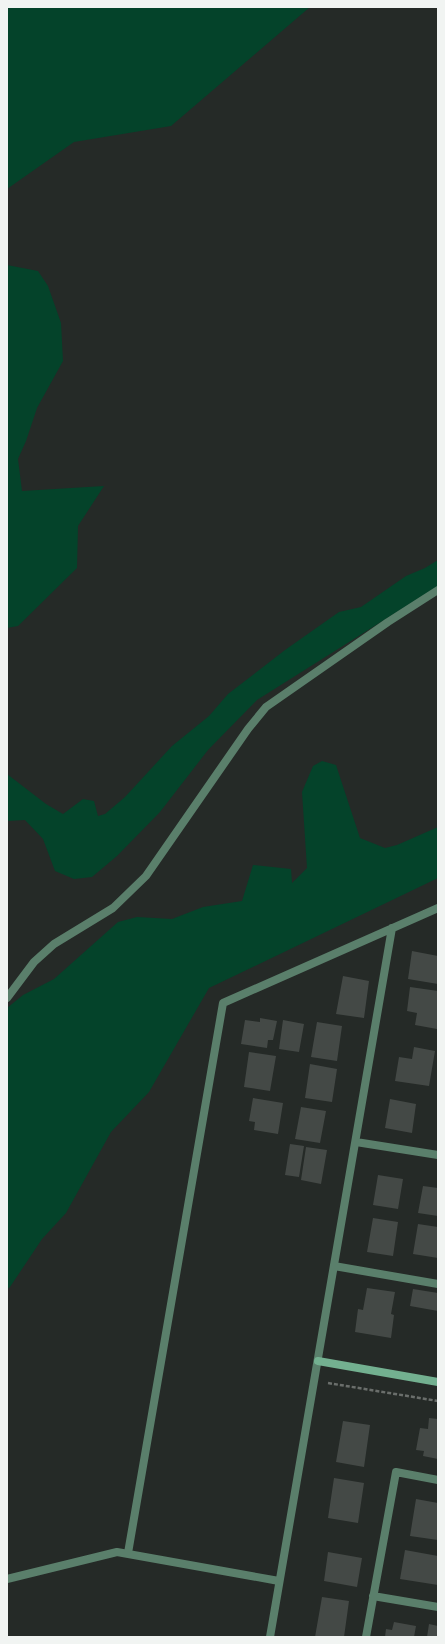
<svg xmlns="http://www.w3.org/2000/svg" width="445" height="1644" font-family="'Archivo Narrow',sans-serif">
	<rect width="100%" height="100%" fill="#252a27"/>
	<path fill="#04432a" d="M7,7H310L171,126L74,142L7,189Z
		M7,265L38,271L48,286L61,323L63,361L37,408L26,441L18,459L22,491L104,486L78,526L77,568L18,626L7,628Z
		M438,560V586L257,700L208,750L160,812L117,856L92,877L74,879L55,871L43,839L25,820L7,821V774L46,804L63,814L83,799L94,801L98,816L105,814L125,797L172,746L209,716L228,694L285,650L339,612L361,607L406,576L425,568Z
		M322,761L336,765L360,838L385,848L397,845L438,827V878L209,988L149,1092L111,1132L66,1213L42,1239L10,1287L7,1289V1008L23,995L54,979L118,922L137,917L172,919L203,907L242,901L253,865L291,869L292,883L307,868L302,792L313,766Z"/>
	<path fill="#444946" d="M412,951L438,956V984L408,979Z
		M343,976L369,981L364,1018L336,1014Z
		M410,987L438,991L437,1029L415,1025L417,1013L407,1011Z
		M260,1018L277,1021L273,1040H268L267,1048L241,1044L245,1020L260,1022Z
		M283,1020L304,1024L299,1052L279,1049Z
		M317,1022L342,1026L337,1061L311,1057Z
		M414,1047L435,1051L429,1086L395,1081L399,1057L412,1059Z
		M249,1052L276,1056L270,1091L244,1087Z
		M310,1064L337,1069L332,1102L305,1098Z
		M253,1098L283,1103L278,1134L254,1130L255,1122L249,1121Z
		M390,1099L416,1104L412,1133L385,1128Z
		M301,1107L326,1111L320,1143L295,1139Z
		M290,1144L304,1146L299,1177L285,1175Z
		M306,1147L327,1150L321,1184L301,1180Z
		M378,1175L403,1179L398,1209L373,1205Z
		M423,1186L438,1188V1216L418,1213Z
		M373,1218L398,1222L393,1256L367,1252Z
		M418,1224L438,1227V1258L413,1254Z
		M367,1288L395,1292L391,1314L394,1315L391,1338L355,1332L358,1309L363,1310Z
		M413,1289L438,1293V1311L410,1306Z
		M429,1418L438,1419V1459L423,1456L424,1451L416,1450L420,1428L428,1429Z
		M343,1421L370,1425L364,1467L336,1462Z
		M334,1478L364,1483L358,1523L328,1518Z
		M416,1499L438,1503V1540L410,1536Z
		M405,1550L438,1556V1585L400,1579Z
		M328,1552L362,1558L357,1587L324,1581Z
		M322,1597L349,1601L344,1637H315Z
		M394,1622L416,1626L414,1637H385L386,1629L392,1630Z
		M429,1624L438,1626V1637H427Z"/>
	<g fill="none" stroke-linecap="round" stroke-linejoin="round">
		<path stroke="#6a6e6b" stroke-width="2.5" stroke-dasharray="4 2" stroke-linecap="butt" d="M328,1383L438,1401"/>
		<path stroke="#5a7f6b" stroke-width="8" d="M7,998L34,962L54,944L113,908L146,876L248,729L266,707L388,622L438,590
			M356,1142L438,1155
			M334,1266L438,1284
			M128,1553L223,1003L438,908
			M7,1579L117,1552L279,1581
			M373,1596L438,1607
			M270,1637L392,928
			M366,1637L396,1472L438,1480"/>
		<path stroke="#73b090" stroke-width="8" d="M318,1361L438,1382"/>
	</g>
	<rect width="445" height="1644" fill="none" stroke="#f1f4f2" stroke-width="16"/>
</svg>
